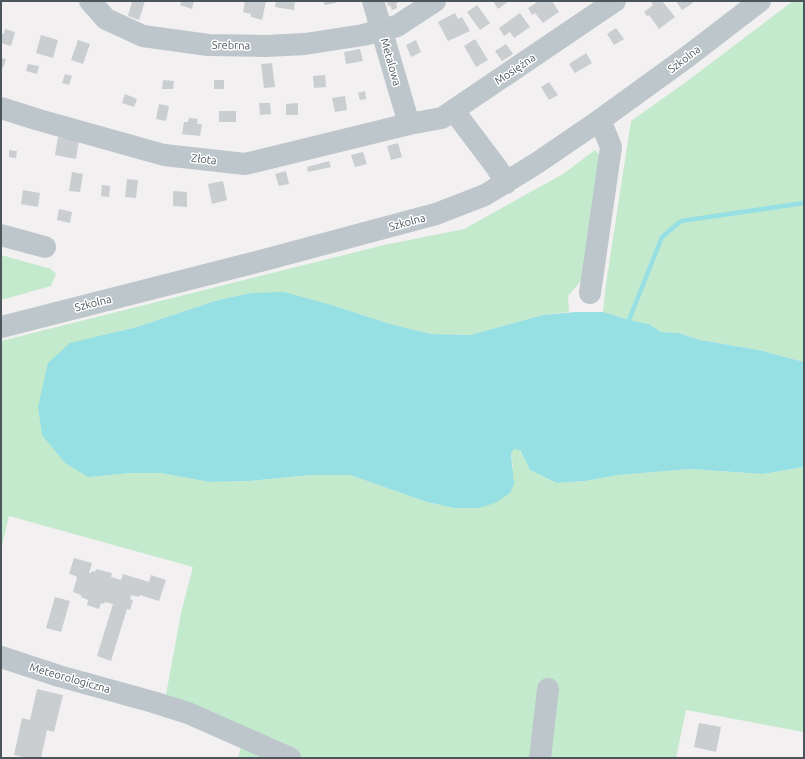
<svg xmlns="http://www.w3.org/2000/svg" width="805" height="759" font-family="Ubuntu,sans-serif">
	<rect width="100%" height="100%" fill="#f2f0f1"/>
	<path fill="#c4eacd" d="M793,1H804V362L759,350L700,340L679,333L661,332L649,324L629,320L603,312L606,284L631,121L686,82Z
		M595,150L602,158L586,275L568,296L569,312L543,315L470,335L431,334L390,324L335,306L251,293L218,300L137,327L115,332L88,477L132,473H160L210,482L249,481L310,475H350L427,502L454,508H479L513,467L511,453L514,449H519L530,470L557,483L585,481L619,475L690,469L763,474L804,467V732L686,710L676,758H299L165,700L181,613L193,567L9,516L1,550V341L384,245L464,229L563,174Z
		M1,255L51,269L56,274L51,286L1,300Z
		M242,743L275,758H238Z"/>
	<path fill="#96dfe2" d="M284,292L335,306L390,324L431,334L470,335L543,315L576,312H603L629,320L649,324L661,332L679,333L700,340L759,350L804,362V467L763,474L690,469L619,475L585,481L557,483L530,470L520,450L514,449L511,454L514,484L510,493L495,503L479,508H454L427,502L350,475H310L249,481L210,482L160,473H132L88,477L65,463L42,435L38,407L48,363L70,343L137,327L218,300L251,293Z"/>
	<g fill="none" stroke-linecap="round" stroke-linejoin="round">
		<path stroke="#96dfe2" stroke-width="4.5" d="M629,320L662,237L681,221L804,203"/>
	</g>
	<path fill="#caced1" d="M132,1H145L139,20L128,16Z
		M182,1H194L192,9L180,5Z
		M245,1H266L262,20L251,17V14L243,12Z
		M276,1H295L294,10L275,7Z
		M324,1H336V3L324,5Z
		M387,1H398V3H396L397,8L392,10L390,5L388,6Z
		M493,1H509L498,9Z
		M535,1H552L559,12L543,23L535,13L532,15L528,8L536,3Z
		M653,1H662L675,17L659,29L649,15L647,16L644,12L653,5L651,2Z
		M676,1H692L693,3L682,10Z
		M477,5L490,23L480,30L467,12Z
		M455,13L458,19L462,17L470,31L448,41L438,22Z
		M520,13L530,27L514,38L510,32L504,36L499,28Z
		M616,28L624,39L614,45L607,34Z
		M5,29L15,32L11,46L1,43V33L4,34Z
		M41,35L58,40L53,58L36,53Z
		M475,39L488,60L476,67L464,46Z
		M78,40L90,44L83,64L71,60Z
		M416,40L421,52L411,57L406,45Z
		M506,44L513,54L502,61L495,51Z
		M360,49L363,61L346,64L344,52Z
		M586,53L592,63L575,73L569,64Z
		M1,58L6,59L3,68L1,67Z
		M272,63L275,87L264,88L261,64Z
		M28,64L39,66L37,74L26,71Z
		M65,74L72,76L69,85L62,83Z
		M325,75L326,87L314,88L313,76Z
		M163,80L174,81L173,89H162Z
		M214,80H224V89H214Z
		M549,82L558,95L549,100L541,87Z
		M365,91L366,99L360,100L358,93Z
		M125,94L137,99L134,107L122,103Z
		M345,96L347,110L335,112L332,98Z
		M259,103H270L271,114L260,115Z
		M298,103V115H286V104Z
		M159,104L169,106L166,121L156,119Z
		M219,111H236V122H219Z
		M189,118L198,119L197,124H202L200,136L182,134L184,122H188Z
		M58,137L79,140L76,159L55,155Z
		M398,143L402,157L391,160L387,146Z
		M9,150L17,151L16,158L9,157Z
		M363,152L367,164L355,167L351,155Z
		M329,161L331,167L308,172L307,167Z
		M286,171L289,184L279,186L275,174Z
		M72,172L83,174L80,192L69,191Z
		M127,179L138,180L136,198L125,197Z
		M223,181L227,200L212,204L208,184Z
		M102,185L110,186L109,197L101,196Z
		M23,190L40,193L38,207L21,204Z
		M173,191L187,192V207L173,206Z
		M59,209L72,212L70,223L57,220Z
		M74,558L92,563L89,573H91L92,571L95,572L96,569L112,573L111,577L121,580L123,574L149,582L151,575L166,580L159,601L140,595L139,597L131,595L130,599L133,600L130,610L127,609L111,661L97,656L113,604L105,602L104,604L101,603L99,609L87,605L88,600L81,597V595L73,592L77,578L76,576L69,574Z
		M55,597L70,601L61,632L46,628Z
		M37,689L63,695L54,732L47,730L41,758H28L14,755L22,718L30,720Z
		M699,723L721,727L716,752L694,747Z"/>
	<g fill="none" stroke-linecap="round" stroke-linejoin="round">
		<path stroke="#bdc6cb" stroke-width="22" d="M90,1L106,19L143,36L208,45L266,46L305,44L363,35L397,26L435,1
			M373,1L409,124
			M1,108L39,120L164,155L245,164L409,124L442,118L615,1
			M454,111L497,168L506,183
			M1,235L45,247
			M590,293L611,147L600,120
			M1,327L268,259L436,214L485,195L537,163L600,120L687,57L760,1
			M1,657L59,676L153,702L188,713L290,758
			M540,758L548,689"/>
	</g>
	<g text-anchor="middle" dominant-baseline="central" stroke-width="3" stroke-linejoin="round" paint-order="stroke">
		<g font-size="11" fill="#4a565b" stroke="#fff">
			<text transform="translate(231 45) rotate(1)">Srebrna</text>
			<text transform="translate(684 59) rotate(-37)">Szkolna</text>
			<text transform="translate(391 62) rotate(74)">Metalowa</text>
			<text transform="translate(515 69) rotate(-34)">Mosiężna</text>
			<text transform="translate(204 159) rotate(7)">Złota</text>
			<text transform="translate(407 222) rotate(-15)">Szkolna</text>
			<text transform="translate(93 303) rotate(-14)">Szkolna</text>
			<text transform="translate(70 678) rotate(16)">Meteorologiczna</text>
		</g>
	</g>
	<rect width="805" height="759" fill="none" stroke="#4a565b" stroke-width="4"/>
</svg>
